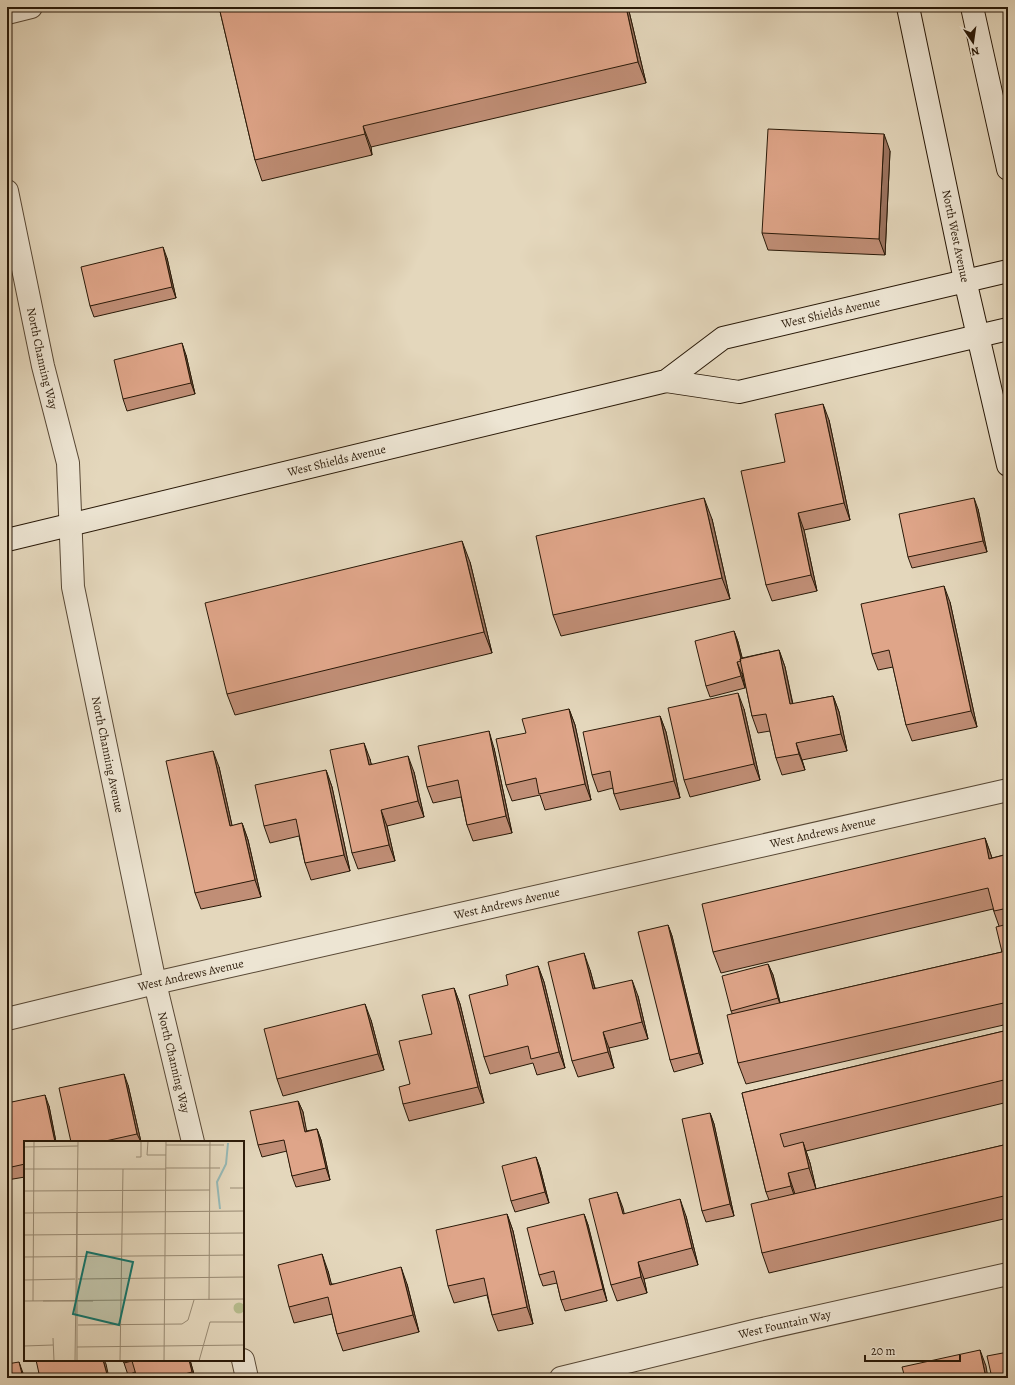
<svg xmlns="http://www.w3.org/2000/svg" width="1015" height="1385" font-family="Alegreya,serif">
	<rect width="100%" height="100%" fill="#e4d7bc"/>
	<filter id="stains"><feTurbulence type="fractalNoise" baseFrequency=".005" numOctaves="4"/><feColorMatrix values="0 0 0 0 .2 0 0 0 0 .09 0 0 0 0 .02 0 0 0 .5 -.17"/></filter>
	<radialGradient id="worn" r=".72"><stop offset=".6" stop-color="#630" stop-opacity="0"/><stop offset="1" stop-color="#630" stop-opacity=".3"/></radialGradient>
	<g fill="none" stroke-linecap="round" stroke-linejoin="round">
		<g stroke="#584835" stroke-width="24">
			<g id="street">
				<path d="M7,13L31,7"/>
				<path id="s1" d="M7,191L43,366L68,463L73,587L155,983L193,1142"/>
				<path id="s2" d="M7,1019L155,983L1008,790"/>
				<path d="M243,1360L247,1378"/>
				<path id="s3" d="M561,1378L758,1330L1008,1274"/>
			</g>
		</g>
		<g stroke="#291908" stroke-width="24">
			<g id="secondary">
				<path id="s4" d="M908,7L965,280L1008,465"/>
				<path d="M972,7L1008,169"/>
				<path d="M666,381L739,392L1008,329"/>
				<path id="s5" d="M7,540L666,381L723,338L1008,271"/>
			</g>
		</g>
		<use href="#street" stroke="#ede5d3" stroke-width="22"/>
		<use href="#secondary" stroke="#ede5d3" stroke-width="22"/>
	</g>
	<path fill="#c08e76" stroke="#291908" d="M219,7H628L646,83L371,147L372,155L262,181L255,160Z
		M890,151L885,255L768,250L762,233Z
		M167,258L176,298L94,317L90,306Z
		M186,355L195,394L127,411L123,399Z
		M829,420L850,520L804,530L817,591L772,601L766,585L785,462Z
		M978,509L987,552L912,568L908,557Z
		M712,519L730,599L561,636L553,615Z
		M470,562L492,653L235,715L227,694Z
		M950,602L977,727L912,741L906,725L893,667L878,670L872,654Z
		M734,631L738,642L742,658L779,650L785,667L793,704L833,696L839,712L847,751L802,760L805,770L782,775L776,758L770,731L758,733L752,716L743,673L742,674L745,688L710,697L706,686Z
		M569,709L575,725L591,800L545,810L540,795L512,801L506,785L526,733Z
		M744,709L760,780L690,797L684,780Z
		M660,716L666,732L680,798L620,810L614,794L613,788L598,792L592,775Z
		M494,748L512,833L473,841L467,825L461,797L433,803L427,787Z
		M370,759L371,764L414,772L424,817L387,826L395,861L358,869L352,853Z
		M219,767L232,826L242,823L248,840L261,897L201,909L195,893Z
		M326,770L332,787L350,871L311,880L305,863L299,836L270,843L264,826Z
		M985,838L992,858L1008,854V1024L746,1084L738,1063L732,1013L731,1011L768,964L773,975L780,1003L1002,952L999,926L993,909L721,973L713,952Z
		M668,925L672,936L703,1064L674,1072L670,1060Z
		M538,966L544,982L565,1068L537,1075L533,1063L490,1074L484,1057L508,985Z
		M590,970L595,988L638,996L648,1039L609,1048L614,1068L578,1077L572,1061Z
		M454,988L460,1004L484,1103L409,1121L403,1104L410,1084L432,1034Z
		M371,1020L384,1070L283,1096L277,1079Z
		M1004,1031L1008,1042V1102L806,1151L810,1163L816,1189L1008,1144V1218L769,1273L762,1253L769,1200L766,1192L742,1093Z
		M128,1085L141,1142H71Z
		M298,1101L303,1112L306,1131L317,1129L321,1140L330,1180L296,1187L292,1176L287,1151L262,1157L258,1145Z
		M7,1103L49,1106L56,1142H25V1177L7,1180Z
		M710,1113L714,1124L734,1216L706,1222L702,1211Z
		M536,1157L540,1168L549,1203L515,1212L511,1201Z
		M617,1192L624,1214L686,1216L698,1265L644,1279L647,1293L617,1301L611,1285Z
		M507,1214L513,1231L533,1324L498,1331L492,1315L487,1295L454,1303L448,1286Z
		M584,1214L588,1225L607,1301L565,1311L561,1300L557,1283L543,1286L539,1275Z
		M328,1271L331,1284H407L419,1332L343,1351L337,1334L332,1314L294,1323L289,1307Z
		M123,1360H190L195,1378H137L135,1372L128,1375Z"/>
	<path fill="#9c7460" stroke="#291908" d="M626,7H628L646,83L638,62Z
		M363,126L371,147L372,155L365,134Z
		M884,134L890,151L885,255L879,239Z
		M163,247L167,258L176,298L172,287Z
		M182,343L186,355L195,394L191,383Z
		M823,404L829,420L850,520L844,503Z
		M704,498L712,519L730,599L722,578Z
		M974,498L978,509L987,552L983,541Z
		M798,513L804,530L817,591L811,575Z
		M462,541L470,562L492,653L484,632Z
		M944,586L950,602L977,727L971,711Z
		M734,631L738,642L746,672L742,661Z
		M779,650L785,667L796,721L790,704Z
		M737,662L742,674L745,688L741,676Z
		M738,693L744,709L760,780L754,764Z
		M833,696L839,712L847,751L841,734Z
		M569,709L575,725L591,800L585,784Z
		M660,716L666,732L680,798L674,781Z
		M489,731L494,748L512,833L506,816Z
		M364,743L370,759L375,781L369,765Z
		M796,743L802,760L805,770L799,754Z
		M213,751L219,767L236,843L230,826Z
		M408,756L414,772L424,817L418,801Z
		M326,770L332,787L350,871L344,855Z
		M381,810L387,826L395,861L389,845Z
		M242,823L248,840L261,897L255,880Z
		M985,838L992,858L989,859Z
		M668,925L672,936L703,1064L699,1053Z
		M584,953L590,970L599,1005L593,989Z
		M768,964L773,975L782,1010L778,998Z
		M538,966L544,982L565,1068L559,1052Z
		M632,980L638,996L648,1039L642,1022Z
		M454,988L460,1004L484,1103L478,1087Z
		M365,1004L371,1020L384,1070L378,1054Z
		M1004,1031L1008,1042V1048Z
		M603,1032L609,1048L614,1068L608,1052Z
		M124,1074L128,1085L141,1142L137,1134Z
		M45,1095L49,1106L56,1142H55Z
		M298,1101L303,1112L309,1143L305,1132Z
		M710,1113L714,1124L734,1216L730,1204Z
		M317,1129L321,1140L330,1180L326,1168Z
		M803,1142L810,1163L816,1189L809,1168Z
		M536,1157L540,1168L549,1203L545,1192Z
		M788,1173L795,1194L798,1207L791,1186Z
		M617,1192L623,1208L628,1230L623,1214Z
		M680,1199L686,1216L698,1265L692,1248Z
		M507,1214L513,1231L533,1324L527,1307Z
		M584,1214L588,1225L607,1301L603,1289Z
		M322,1254L328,1271L336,1301L330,1285Z
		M638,1262L644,1279L647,1293L641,1277Z
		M401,1267L407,1284L419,1332L413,1315Z
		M980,1350L986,1366L988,1378H986Z
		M103,1360H104L106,1364L109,1378H108Z
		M189,1360H190L195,1378H194L192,1372Z
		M19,1362L23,1373L25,1378H23Z"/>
	<path fill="#dfa589" stroke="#291908" d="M219,7H626L638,62L363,126L365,134L255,160Z
		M768,129L884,134L879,239L762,233Z
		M163,247L172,287L90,306L81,267Z
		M182,343L191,383L123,399L114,360Z
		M823,404L844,503L798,513L811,575L766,585L741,471L785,462L775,414Z
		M704,498L722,578L553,615L536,536Z
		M974,498L983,541L908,557L899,514Z
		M462,541L484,632L227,694L205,603Z
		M944,586L971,711L906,725L889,650L872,654L861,604Z
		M734,631L741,659H740L741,661L737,662L741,676L706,686L695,641Z
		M779,650L790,704L833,696L841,734L796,743L799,754L776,758L766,714L752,716L740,659Z
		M738,693L754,764L684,780L668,708Z
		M569,709L585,784L539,794L536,778L506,785L496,739L526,733L522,719Z
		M660,716L674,781L614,794L610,771L592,775L583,732Z
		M489,731L506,816L467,825L458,780L427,787L418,746Z
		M364,743L369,765L408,756L418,801L381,810L389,845L352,853L330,750Z
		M213,751L230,826L242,823L255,880L195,893L166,761Z
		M326,770L344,855L305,863L296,819L264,826L255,785Z
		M985,838L989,859L1008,854V908L994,911L988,888L713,952L702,904Z
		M1008,924V1002L738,1063L727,1015L1002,952L996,927Z
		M668,925L699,1053L670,1060L638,932Z
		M584,953L593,989L632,980L642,1022L603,1032L608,1052L572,1061L548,962Z
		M768,964L778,998L731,1011L722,976Z
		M538,966L559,1052L531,1059L528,1046L484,1057L469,995L508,985L506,975Z
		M454,988L478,1087L403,1104L399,1087L410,1084L399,1041L432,1034L422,995Z
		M365,1004L378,1054L277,1079L264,1029Z
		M1004,1031L1008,1048V1079L780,1134L784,1147L803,1142L809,1168L788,1173L791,1186L766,1192L742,1093Z
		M124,1074L137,1134L101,1142H71L59,1088Z
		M45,1095L55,1142H25V1164L7,1168V1103Z
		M298,1101L305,1132L317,1129L326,1168L292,1176L284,1140L258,1145L250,1111Z
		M710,1113L730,1204L702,1211L682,1119Z
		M1008,1144V1195L762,1253L751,1204Z
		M536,1157L545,1192L511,1201L502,1166Z
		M617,1192L623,1214L680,1199L692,1248L638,1262L641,1277L611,1285L589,1199Z
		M507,1214L527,1307L492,1315L484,1278L448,1286L436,1230Z
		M584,1214L603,1289L561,1300L554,1271L539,1275L527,1228Z
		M322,1254L330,1285L401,1267L413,1315L337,1334L328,1297L289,1307L278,1265Z
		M980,1350L986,1378H905L902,1367Z
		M1008,1352V1378H992L987,1356Z
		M36,1360H71V1361L75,1360H103L108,1378H40Z
		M123,1360H189L192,1372L170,1378H137L132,1361L124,1363Z
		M19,1362L23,1378H7V1364Z
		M896,1376L897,1378H889Z"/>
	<g text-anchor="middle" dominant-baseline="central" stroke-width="4" stroke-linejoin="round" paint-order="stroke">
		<g font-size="12" fill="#291908" stroke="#ede5d3">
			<text stroke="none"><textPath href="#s4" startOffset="234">North West Avenue</textPath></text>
			<text stroke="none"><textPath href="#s5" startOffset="860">West Shields Avenue</textPath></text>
			<text stroke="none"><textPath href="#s1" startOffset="171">North Channing Way</textPath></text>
			<text stroke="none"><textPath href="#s5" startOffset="339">West Shields Avenue</textPath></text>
			<text stroke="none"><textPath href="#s1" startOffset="574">North Channing Avenue</textPath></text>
			<text stroke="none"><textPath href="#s2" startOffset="837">West Andrews Avenue</textPath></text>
			<text stroke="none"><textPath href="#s2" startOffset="513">West Andrews Avenue</textPath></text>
			<text stroke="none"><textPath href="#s2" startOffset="189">West Andrews Avenue</textPath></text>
			<text stroke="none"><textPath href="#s1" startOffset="889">North Channing Way</textPath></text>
			<text stroke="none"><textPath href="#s3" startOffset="230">West Fountain Way</textPath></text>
		</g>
	</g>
	<g transform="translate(24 1141)">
		<rect width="220" height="220" fill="#e4d7bc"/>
		<path d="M209.5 167a5.5 5.5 0 1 1 11 0a5.5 5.5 0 1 1-11 0Z" fill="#b7bd8e"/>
		<path fill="none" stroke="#96b8b5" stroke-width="2" d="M196,68L193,41L202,23L204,2"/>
		<path fill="none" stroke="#998b74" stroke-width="1" d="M124,0L123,14H142M142,4H200M0,6L54,5M112,16H117V0M142,27H196M0,28H142M206,47H220M0,50L186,49M0,72L220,70M53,72V220M0,94L220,92M0,116L220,114M54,138L220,136M0,139L51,138M185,159L186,0M0,160L220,158M9,160L10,0M19,160H69M54,184L158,183L164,179L170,159M29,197L30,220M0,205L29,204M53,206L220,204M51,220L54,0M96,220L99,28M140,220L142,0M175,220L186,181H220"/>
		<path fill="#0f766e" fill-opacity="0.15" stroke="#0f766e" stroke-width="2" d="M63,111L109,121L95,184L49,173Z"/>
		<rect width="220" height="220" fill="none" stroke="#291908" stroke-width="2"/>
	</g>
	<rect width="1015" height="1385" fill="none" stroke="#e4d7bc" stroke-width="24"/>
	<rect x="8" y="8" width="999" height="1369" fill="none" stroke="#291908" stroke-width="2"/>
	<rect x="12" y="12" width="991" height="1361" fill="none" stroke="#291908"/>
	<g transform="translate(973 42) rotate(167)" stroke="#ede5d3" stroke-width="3" paint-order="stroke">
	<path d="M0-3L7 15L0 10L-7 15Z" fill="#291908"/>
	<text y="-6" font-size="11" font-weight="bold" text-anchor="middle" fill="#291908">N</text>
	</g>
	<path d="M865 1355v6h95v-6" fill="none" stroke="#291908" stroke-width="2"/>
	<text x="871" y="1355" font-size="12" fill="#291908" stroke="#ede5d3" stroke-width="3" paint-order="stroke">20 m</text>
	<rect width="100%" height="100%" filter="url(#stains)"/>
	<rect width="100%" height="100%" fill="url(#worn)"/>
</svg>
